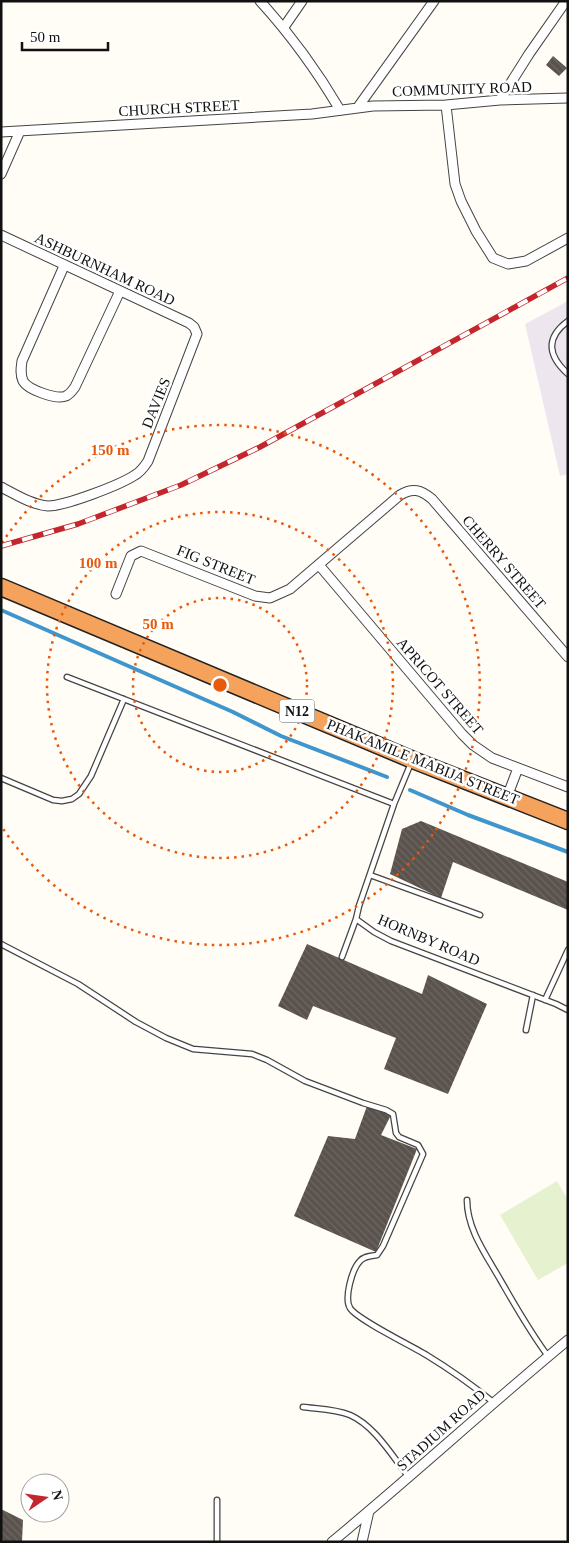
<svg xmlns="http://www.w3.org/2000/svg" width="569" height="1543" font-family="Georgia,serif">
	<defs>
		<pattern id="building-back-hatch" width="6" height="6" patternUnits="userSpaceOnUse" patternTransform="scale(1.25)"><rect width="6" height="6" fill="#5a524d"/><path d="M-1 5l2 2M0 0l6 6M5-1l2 2" fill="none" stroke="#6d6662"/></pattern>
	</defs>
	<rect width="100%" height="100%" fill="#fffdf5"/>
	<path fill="#eee6ef" d="M568,301V474L560,476L525,324Z"/>
	<path fill="#e6f2cf" d="M557,1181L568,1200V1263L538,1280L500,1215Z"/>
	<g fill="none" stroke-linecap="round" stroke-linejoin="round">
		<path stroke="#3f96cf" stroke-width="4" d="M1,610L233,712L281,736L387,777
			M410,790L468,815L568,852"/>
	</g>
	<path fill="url(#building-back-hatch)" d="M553,56L567,68L559,76L546,65Z
		M421,821L568,882V910L453,862L441,898L390,874L402,829Z
		M307,944L422,994L428,975L487,1004L448,1094L384,1069L396,1038L313,1006L307,1020L278,1006Z
		M367,1106L391,1115L381,1135L417,1149L376,1252L294,1216L328,1136L355,1139Z
		M1,1509L23,1520L22,1542H1Z"/>
	<g fill="none" stroke-linecap="round" stroke-linejoin="round">
		<g stroke="#444" stroke-width="7">
			<path id="lane" d="M568,321C545,338 548,356 568,374
				M67,677L394,804
				M411,763L394,804L359,906L356,919L374,932L391,941L556,1004L568,1010
				M1,778L53,800L62,801L72,799L79,794L91,776L124,699
				M370,875L480,915
				M1,944L78,984L136,1022L166,1038L193,1049L252,1054L267,1060L305,1081L363,1103L386,1110L393,1114L396,1133L399,1137L418,1145L423,1154L383,1246L377,1255C371,1256 364,1256 360,1261C352,1269 344,1298 350,1308C356,1319 414,1347 428,1356C451,1370 472,1385 493,1402
				M342,957L356,919
				M545,1000L568,950
				M526,1030L533,995
				M467,1200C467,1230 487,1256 501,1281C516,1307 530,1332 548,1356
				M303,1407C319,1409 335,1409 350,1415C375,1426 392,1456 409,1477
				M217,1542V1500"/>
		</g>
		<g stroke="#444" stroke-width="11">
			<path id="street" d="M260,1C291,35 317,71 340,110
				M284,27L302,1
				M500,100L529,54L566,1
				M446,105L455,184L461,201L476,231L493,258L508,264L526,261L568,238
				M358,107L434,1
				M1,132L312,114L373,106L446,105L500,100L568,98
				M1,174L20,131
				M1,235L189,323L194,327L197,334L148,461C144,467 141,472 135,475C120,485 65,506 48,506C32,505 15,494 1,487
				M64,266L22,361C21,368 20,374 23,381C28,390 57,400 66,396C70,394 72,391 75,387L120,291
				M319,565L462,734L473,745L492,758L568,787
				M116,594L131,556L141,551L255,596L270,598L290,589L400,495C413,487 421,490 432,499L568,657
				M507,797L518,768
				M332,1542C412,1476 488,1406 568,1340
				M362,1542L369,1511"/>
		</g>
		<g stroke="#222" stroke-width="19">
			<path id="highway" d="M1,587L413,760L568,821"/>
		</g>
		<use href="#lane" stroke="#fff" stroke-width="4.5"/>
		<use href="#street" stroke="#fff" stroke-width="9"/>
		<use href="#highway" stroke="#f5a25d" stroke-width="16"/>
		<g stroke="#c4262e" stroke-width="5.5">
			<path id="rail" d="M1,546L78,524L181,485L260,447L568,278"/>
		</g>
		<use href="#rail" stroke="#fff" stroke-width="4" stroke-dasharray="11" stroke-linecap="butt"/>
	</g>
	<g fill="none" stroke="#e8590c" stroke-width="2.5" stroke-dasharray="2.5 5">
		<circle cx="220" cy="685" r="87"/>
		<circle cx="220" cy="685" r="173"/>
		<path d="M2 543A260 260 0 1 1 2 827"/>
	</g>
	<g text-anchor="middle" dominant-baseline="central" stroke-width="5" stroke-linejoin="round" paint-order="stroke">
		<rect fill="#fff" stroke="#585858" stroke-width="1" x="279.5" y="699.5" width="35" height="23" rx="4"/>
		<g font-size="14" font-weight="bold" fill="#111">
			<text x="297" y="711">N12</text>
		</g>
		<g font-size="15" fill="#111" stroke="#fff">
			<text transform="translate(462 89) rotate(-2)">COMMUNITY ROAD</text>
			<text transform="translate(179 108) rotate(-3)">CHURCH STREET</text>
			<text transform="translate(105 269) rotate(25)">ASHBURNHAM ROAD</text>
			<text transform="translate(156 403) rotate(-68)">DAVIES</text>
			<text transform="translate(504 562) rotate(49)">CHERRY STREET</text>
			<text transform="translate(216 565) rotate(22)">FIG STREET</text>
			<text transform="translate(440 686) rotate(49)">APRICOT STREET</text>
			<text transform="translate(423 762) rotate(22)">PHAKAMILE MABIJA STREET</text>
			<text transform="translate(429 940) rotate(23)">HORNBY ROAD</text>
			<text transform="translate(441 1430) rotate(-42)">STADIUM ROAD</text>
		</g>
	</g>
	<circle cx="220" cy="685" r="8" fill="#e8590c" stroke="#fff" stroke-width="2.5"/>
	<g font-size="15" text-anchor="middle" font-weight="bold" fill="#e8590c" stroke="#fff" stroke-width="5" stroke-linejoin="round" paint-order="stroke">
		<text x="110" y="455">150 m</text>
		<text x="98" y="568">100 m</text>
		<text x="158" y="629">50 m</text>
	</g>
	<rect width="569" height="1543" fill="none" stroke="#111111" stroke-width="5"/>
	<g transform="translate(45 1498) rotate(77)"><circle r="24" fill="#ffffff" stroke="#a0a0a0"/>
	<path d="M0-4L9 19L0 12L-9 19Z" fill="#c4262e"/>
	<text y="-8" font-size="14" font-weight="bold" text-anchor="middle" fill="#111111">N</text>
	</g>
	<path d="M22 42v8h86v-8" fill="none" stroke="#111111" stroke-width="2.5"/>
	<text x="30" y="42" font-size="15" fill="#111111" stroke="#ffffff" stroke-width="4" paint-order="stroke">50 m</text>
</svg>
